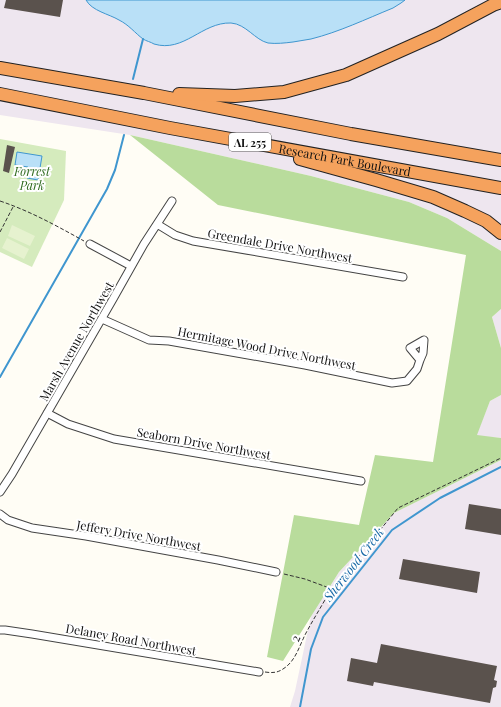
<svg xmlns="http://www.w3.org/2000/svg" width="501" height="707" font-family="'Playfair Display',serif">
	<rect width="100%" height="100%" fill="#fffdf5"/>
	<path fill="#eee6ef" d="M0,0H501V251L447,218L409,202L311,176L130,135L0,115Z
		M501,309V348L492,317Z
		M501,395V438L476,436L490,401Z
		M501,460V707H290L295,691L311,616L339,572L394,513Z"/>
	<path fill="#d5ebbd" d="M0,139L66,151L64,200L32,267L0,252Z"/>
	<path fill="#b9dc9c" d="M130,135L311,176L409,202L447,218L501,251V309L492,317L501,348V395L490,401L477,435L501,438V460L394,513L339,572L283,661L267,657L294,515L359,525L375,455L433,462L466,255L218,205Z"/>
	<path fill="#e6f2cf" d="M12,225L35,236L30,246L8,236Z
		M7,238L29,249L24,259L2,248Z"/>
	<path fill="#b9e0f7" stroke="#3f96cf" d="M86,0H405L401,3L393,8C366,19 339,32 311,39C305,40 299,41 293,42C285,43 276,44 268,43C255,40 246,24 231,23C202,22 184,53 154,44C151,42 146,41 143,39C135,33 129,25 119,20C109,14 92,11 86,0Z
		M17,152L42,156L38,180L27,178L28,167L15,165Z"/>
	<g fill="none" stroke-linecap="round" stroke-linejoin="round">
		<path stroke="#3f96cf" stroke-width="2" d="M133,79L143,39
			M0,377L107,189L115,170L124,135
			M300,707L311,649L323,617L392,530L440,498L501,467"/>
	</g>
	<path fill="#5a524d" d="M6,0H63L60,17L4,8Z
		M7,145L15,147L9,173L3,171Z
		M469,504L501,509V535L465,529Z
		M403,559L480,572L477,593L399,579Z
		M381,644L497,666L494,680L497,681L496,687L493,688L490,703L374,682L373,686L347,681L351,658L377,663Z"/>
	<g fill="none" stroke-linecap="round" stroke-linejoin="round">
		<g stroke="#444" stroke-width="9">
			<path id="minor" d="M157,224L175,235L193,241L403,277
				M90,244L131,266
				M102,319L149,340L169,341L305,365L392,383L407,381L417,369L420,360
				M424,340L423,353L420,360L410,348Z
				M47,413L68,424L114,439L361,481
				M0,492L12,474L113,299L144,244L172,201
				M0,514L8,520L32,528L86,536L218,560L276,572
				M0,630H5L32,634L259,672"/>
		</g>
		<g stroke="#222" stroke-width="14">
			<g id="motorway">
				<path d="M0,68L144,93L351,134L501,160"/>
				<path id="s1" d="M0,94L170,128L501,188"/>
				<path d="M179,94L235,96L284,92L346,75L438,34L493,5L501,2"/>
				<path d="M300,159L376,180L433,197L465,211L486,221L501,233"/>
			</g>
		</g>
		<path stroke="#333" stroke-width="1" stroke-dasharray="4 2" stroke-linecap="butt" d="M0,201C30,211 57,226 84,241
			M0,232L13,207
			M284,574L305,579L332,589L398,508L501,458
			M265,672C272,673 277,673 283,669C296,661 299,646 306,633C314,618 323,604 331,589"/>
		<use href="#minor" stroke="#fff" stroke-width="7"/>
		<use href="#motorway" stroke="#f5a25d" stroke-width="12"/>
	</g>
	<g text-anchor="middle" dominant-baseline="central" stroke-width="4" stroke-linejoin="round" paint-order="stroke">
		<rect fill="#fff" stroke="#585858" stroke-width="1" x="229" y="133" width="42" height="18" rx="3"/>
		<g font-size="11" font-weight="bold" fill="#111">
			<text x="250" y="142">AL 255</text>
		</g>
		<g font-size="12" fill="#111" stroke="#fff">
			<text stroke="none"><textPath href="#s1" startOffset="351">Research Park Boulevard</textPath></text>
			<text transform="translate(280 245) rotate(10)">Greendale Drive Northwest</text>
			<text transform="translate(76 341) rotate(-60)">Marsh Avenue Northwest</text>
			<text transform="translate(267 348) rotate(11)">Hermitage Wood Drive Northwest</text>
			<text transform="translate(204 443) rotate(10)">Seaborn Drive Northwest</text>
			<text transform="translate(139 535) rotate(10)">Jeffery Drive Northwest</text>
			<text transform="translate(295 638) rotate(-65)">2</text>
			<text transform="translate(131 639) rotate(10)">Delaney Road Northwest</text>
		</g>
		<g font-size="12" font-style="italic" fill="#2f6b1f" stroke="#fff">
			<text x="32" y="171">Forrest<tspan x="32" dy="14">Park</tspan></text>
		</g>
		<g font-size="13" font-style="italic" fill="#1768a6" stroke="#fff">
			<text transform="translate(353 564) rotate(-52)">Sherwood Creek</text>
		</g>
	</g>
</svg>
